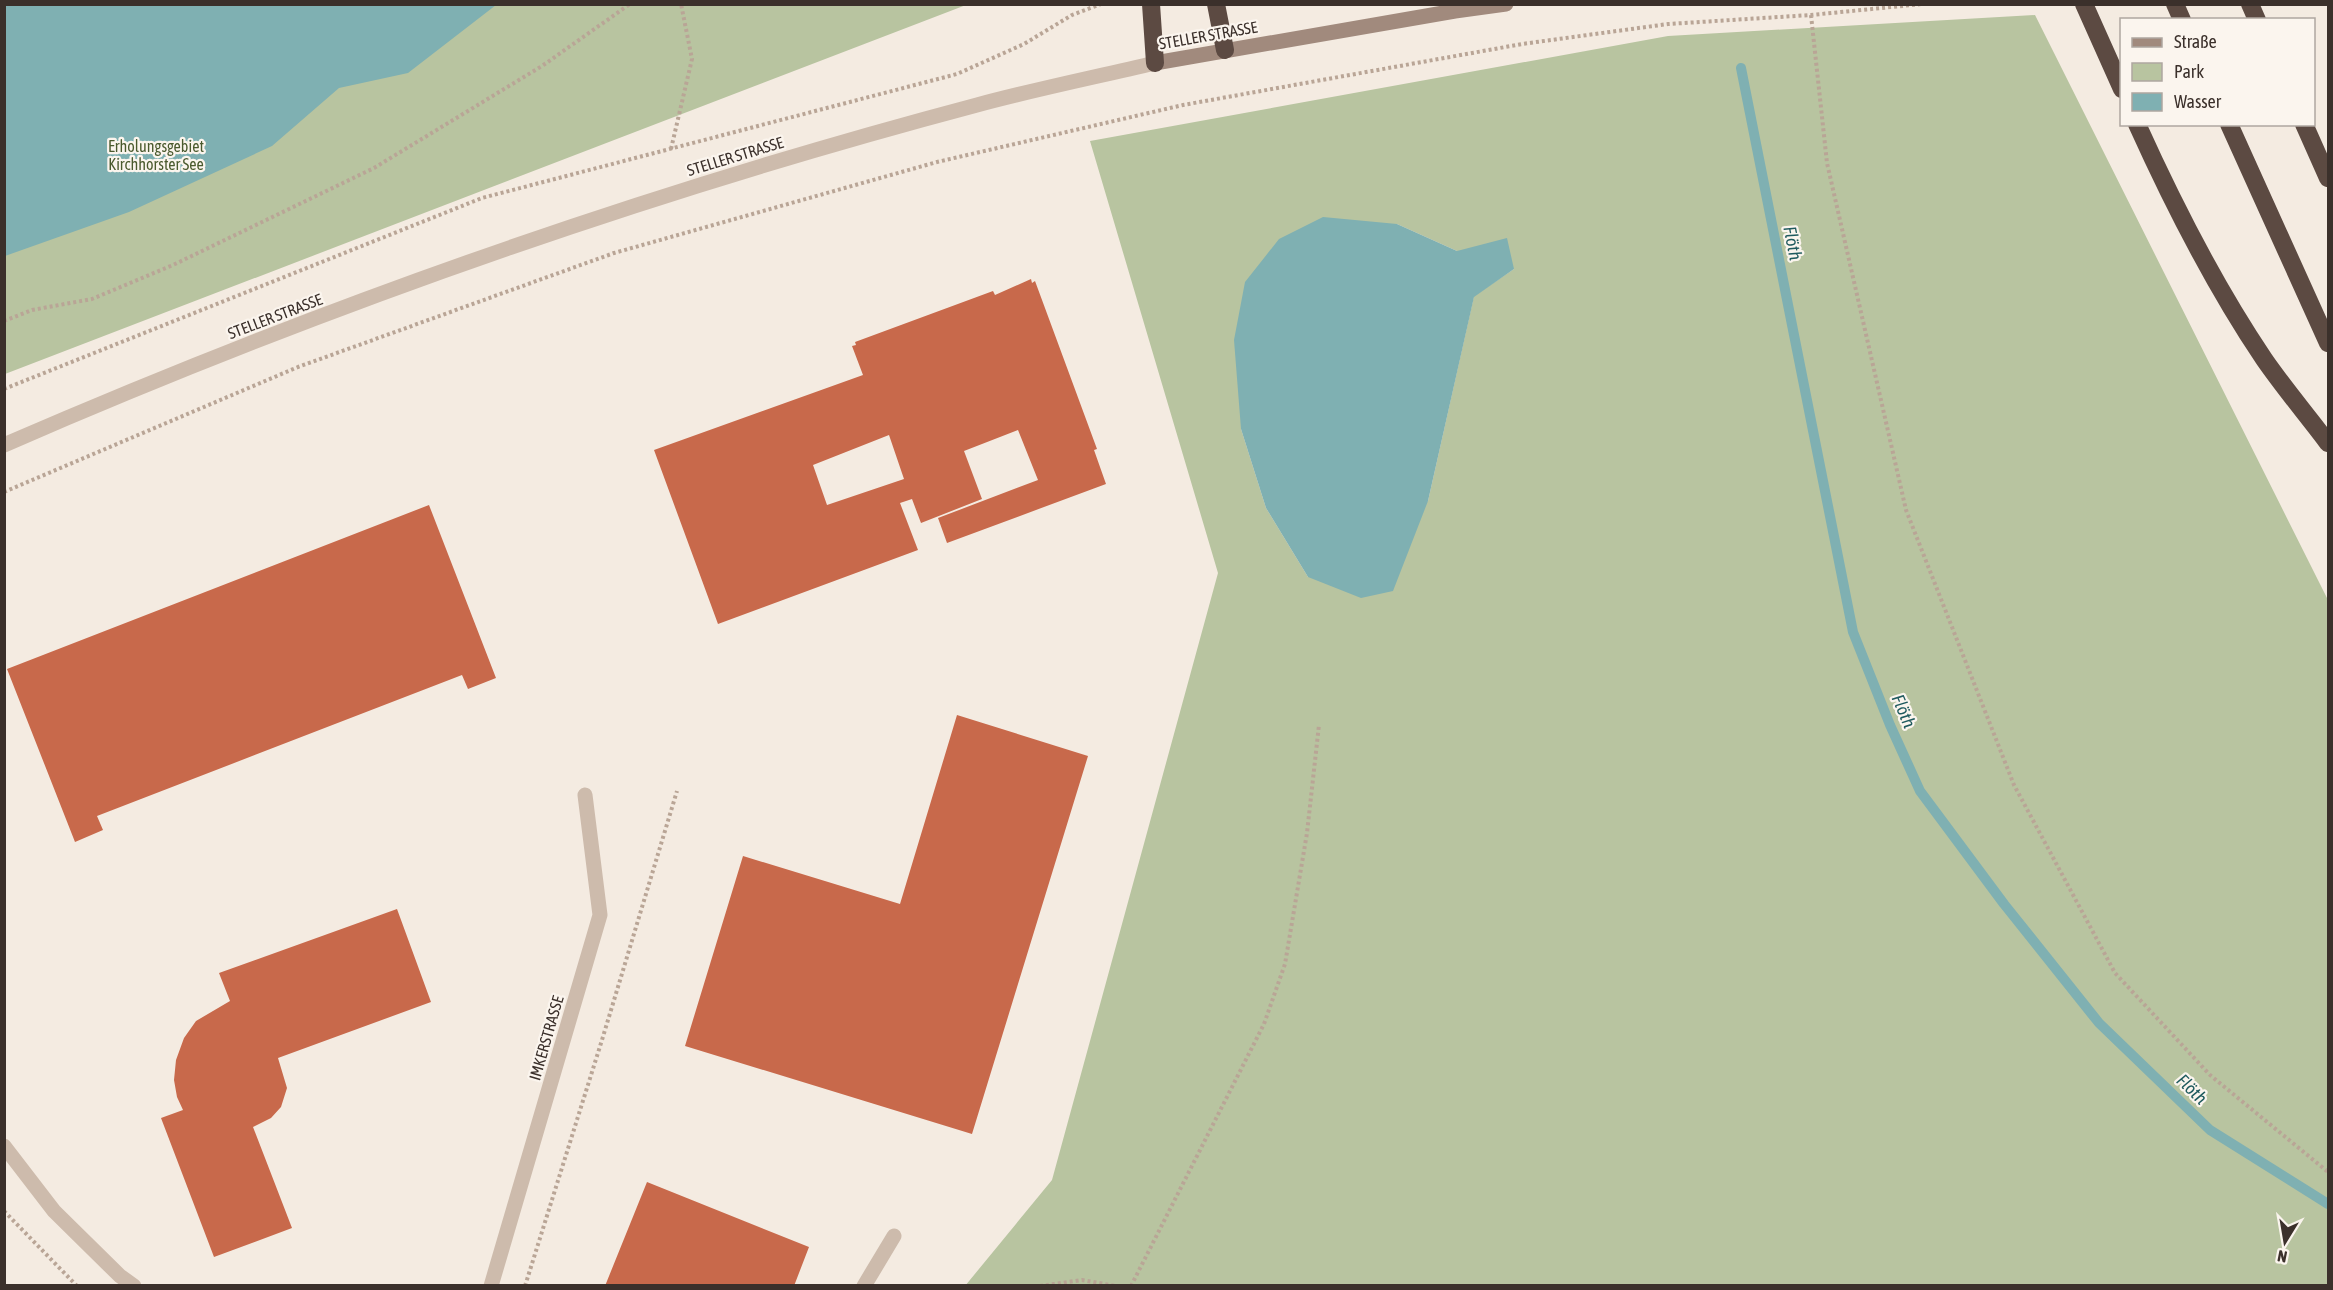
<svg xmlns="http://www.w3.org/2000/svg" width="2333" height="1290" font-family="'Asap Condensed',sans-serif">
	<rect width="100%" height="100%" fill="#f4ebe1"/>
	<path fill="#b8c4a0" fill-rule="evenodd" d="M5,5H966L5,374Z
		M2035,15L2328,600V1285L965,1286L1052,1180L1218,573L1090,141L1668,36ZM1397,224L1457,251L1514,269L1474,296L1428,501L1308,577L1266,508L1241,429Z"/>
	<path fill="#7fb0b2" d="M4,5L5,4L496,5L408,73L339,88L272,146L129,212L5,256Z
		M1323,217L1397,224L1457,251L1507,238L1514,269L1474,297L1428,501L1393,591L1361,598L1308,577L1266,508L1241,429L1234,340L1245,282L1279,239Z"/>
	<g fill="none" stroke-linecap="round" stroke-linejoin="round">
		<path stroke="#7fb0b2" stroke-width="10" d="M1741,68L1853,632L1890,725L1920,791L2004,904L2099,1023L2210,1130L2328,1204"/>
	</g>
	<path fill="#c8694b" fill-rule="evenodd" d="M1031,279L1032,283L1035,281L1097,449L1094,450L1106,484L947,543L938,518L1038,480L1018,430L964,451L982,499L921,523L912,499L900,503L918,550L718,624L654,450L863,375L852,346L856,345L855,342L993,291L995,295ZM889,435L904,479L827,505L813,465Z
		M429,505L496,678L468,689L462,675L97,816L103,830L75,842L7,669Z
		M957,715L1088,756L972,1134L685,1046L743,856L900,904Z
		M397,909L431,1002L278,1058L287,1088L281,1107L271,1118L253,1127L292,1228L214,1257L161,1118L183,1110L177,1097L174,1080L176,1060L184,1038L196,1021L230,1001L219,973Z
		M647,1182L809,1247L794,1286H605Z"/>
	<g fill="none" stroke-linecap="round" stroke-linejoin="round">
		<path stroke="#b9a596" stroke-width="4" stroke-dasharray="3 3" stroke-linecap="butt" d="M1811,15L1827,163L1906,510L2014,785L2115,973L2210,1075L2328,1172
			M671,149L692,59L681,4
			M4,321L32,310L92,299L173,265L374,168L542,66L630,4
			M4,389L482,198L957,74L1024,44L1072,15L1101,4
			M4,492L298,367L614,253L937,162L1183,105L1522,44L1668,24L1811,15L1922,4
			M4,1211L77,1286
			M525,1286L602,1040L677,791
			M1040,1286L1082,1280L1116,1286
			M1131,1286L1264,1024L1285,964L1307,833L1319,725"/>
		<path stroke="#cdbbac" stroke-width="15" d="M864,1286L894,1236"/>
		<path stroke="#cdbbac" stroke-width="15" d="M4,1146L54,1211L120,1276L134,1286
			M491,1286L600,915L585,795"/>
		<path stroke="#cdbbac" stroke-width="15" d="M4,445C319,308 645,193 977,105C1036,89 1096,77 1155,63"/>
		<path stroke="#a18a7d" stroke-width="15" d="M1155,63L1455,11L1506,4"/>
		<path stroke="#5c4a42" stroke-width="18" d="M1151,4L1155,63
			M1216,4L1225,50
			M2084,4L2122,89
			M2175,4L2182,20
			M2250,4L2257,20
			M2137,124C2174,206 2214,285 2264,359C2284,388 2307,415 2328,443
			M2229,124L2328,343
			M2304,124L2328,178"/>
	</g>
	<g text-anchor="middle" dominant-baseline="central" stroke-width="4.5" stroke-linejoin="round" paint-order="stroke">
		<g font-size="16" fill="#3b302b" stroke="#fbf5ee">
			<text transform="translate(1208 35) rotate(-10)">STELLER STRASSE</text>
			<text transform="translate(735 156) rotate(-17)">STELLER STRASSE</text>
			<text transform="translate(275 316) rotate(-21)">STELLER STRASSE</text>
			<text transform="translate(546 1038) rotate(-74)">IMKERSTRASSE</text>
		</g>
		<g font-size="16" fill="#4a5a2e" stroke="#fbf5ee">
			<text x="156" y="146">Erholungsgebiet<tspan x="156" dy="18">Kirchhorster See</tspan></text>
		</g>
		<g font-size="18" font-style="italic" fill="#1f5a5e" stroke="#fbf5ee">
			<text transform="translate(1793 243) rotate(79)">Flöth</text>
			<text transform="translate(1904 711) rotate(67)">Flöth</text>
			<text transform="translate(2192 1089) rotate(44)">Flöth</text>
		</g>
	</g>
	<rect width="2333" height="1290" fill="none" stroke="#3b302b" stroke-width="12"/>
	<rect x="2120" y="18" width="195" height="108" fill="#fbf5ee" stroke="#aea6a0" stroke-width="1.5"/>
	<rect x="2132" y="38" width="30" height="9" fill="#a18a7d" stroke="#aea6a0" stroke-width="1.5"/>
	<text x="2174" y="48" font-size="18" fill="#3b302b">Straße</text>
	<rect x="2132" y="63" width="30" height="18" fill="#b8c4a0" stroke="#aea6a0" stroke-width="1.5"/>
	<text x="2174" y="78" font-size="18" fill="#3b302b">Park</text>
	<rect x="2132" y="93" width="30" height="18" fill="#7fb0b2" stroke="#aea6a0" stroke-width="1.5"/>
	<text x="2174" y="108" font-size="18" fill="#3b302b">Wasser</text>
	<g transform="translate(2285 1242) rotate(191)" stroke="#fbf5ee" stroke-width="4.5" paint-order="stroke">
	<path d="M0-4.5L10 22L0 15L-10 22Z" fill="#3b302b"/>
	<text y="-9" font-size="16" font-weight="bold" text-anchor="middle" fill="#3b302b">N</text>
	</g>
</svg>
